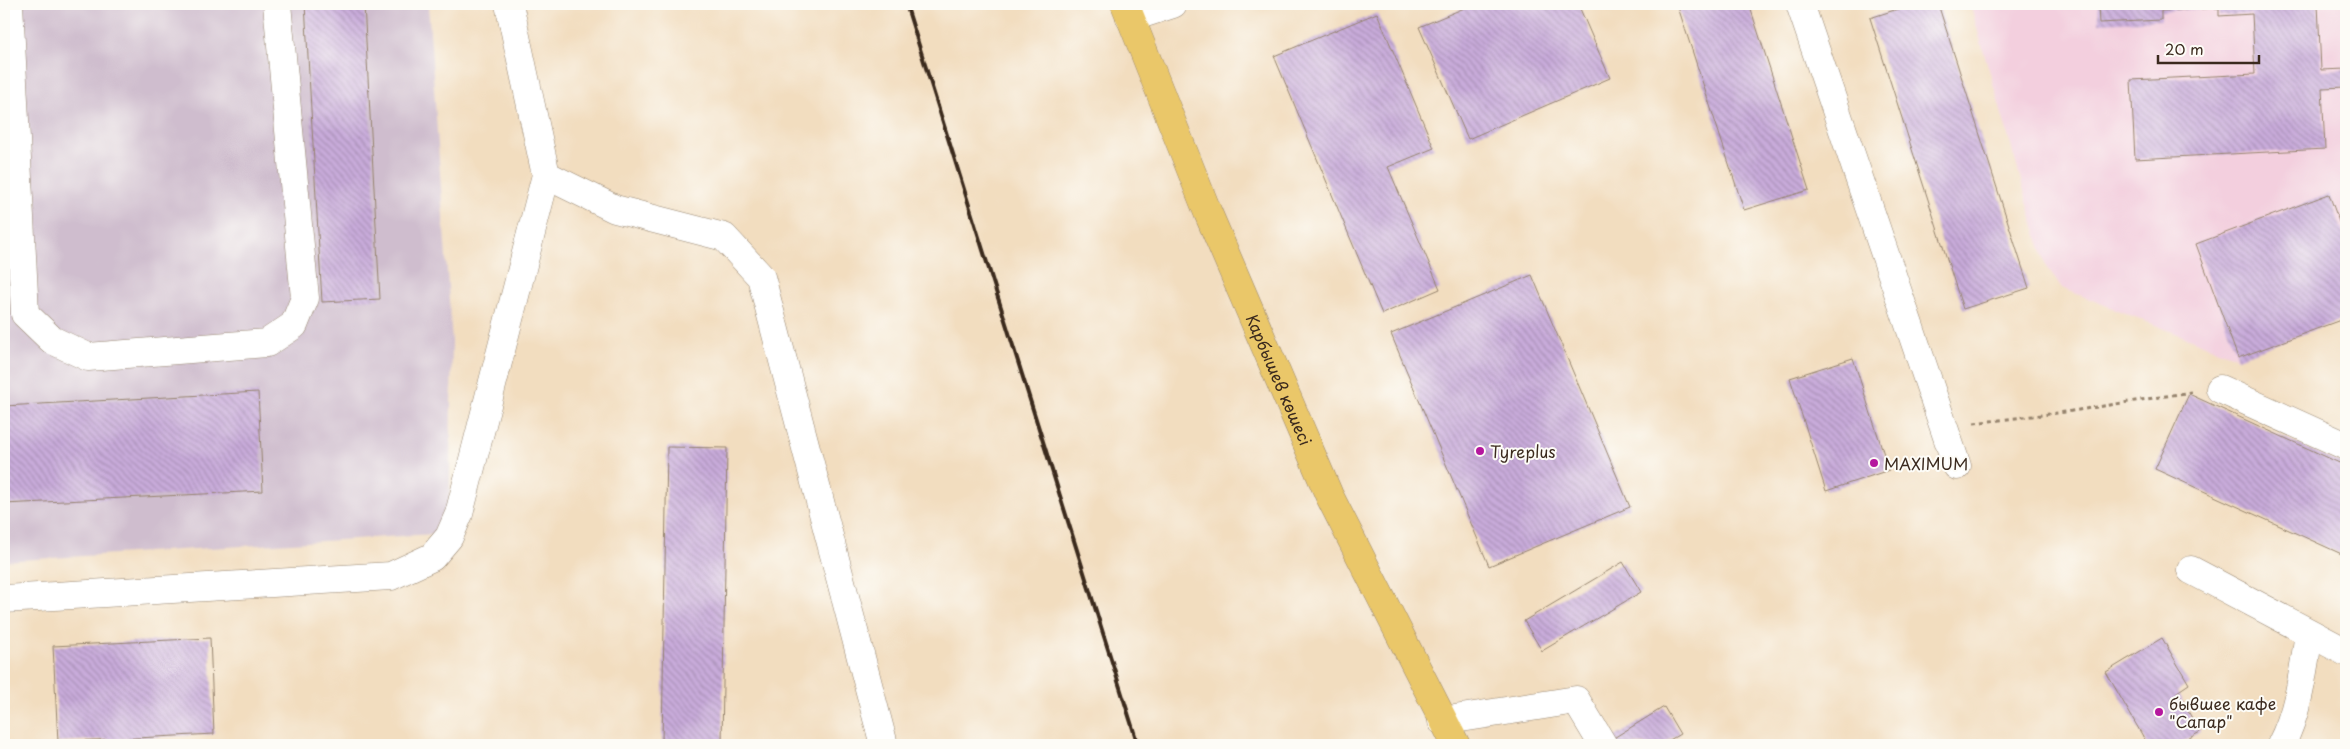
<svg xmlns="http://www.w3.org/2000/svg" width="2350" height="749" font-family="'Playpen Sans',sans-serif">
	<defs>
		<pattern id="building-back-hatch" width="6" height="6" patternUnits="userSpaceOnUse" patternTransform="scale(1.25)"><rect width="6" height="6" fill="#c9acdb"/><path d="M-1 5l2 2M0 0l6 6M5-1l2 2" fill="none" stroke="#a48cb1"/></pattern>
	</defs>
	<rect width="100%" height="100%" fill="#fdfcf7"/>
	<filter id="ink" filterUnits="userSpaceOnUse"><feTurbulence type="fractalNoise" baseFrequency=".02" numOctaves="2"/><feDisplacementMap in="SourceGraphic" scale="10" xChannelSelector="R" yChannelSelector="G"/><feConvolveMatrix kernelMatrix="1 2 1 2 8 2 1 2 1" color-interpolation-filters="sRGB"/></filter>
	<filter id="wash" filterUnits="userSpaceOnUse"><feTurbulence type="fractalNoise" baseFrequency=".0096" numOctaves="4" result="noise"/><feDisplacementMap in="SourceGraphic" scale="20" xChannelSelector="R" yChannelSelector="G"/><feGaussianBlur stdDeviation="1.12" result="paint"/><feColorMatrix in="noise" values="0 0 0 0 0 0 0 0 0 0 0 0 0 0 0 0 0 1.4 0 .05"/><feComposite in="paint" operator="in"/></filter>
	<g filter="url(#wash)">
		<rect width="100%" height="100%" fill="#f2ddbf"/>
		<path fill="#f3cfde" d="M1970,4H2346V318L2238,358L2062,288L2046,267Z"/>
		<path fill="#cfbdce" d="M4,4H428L452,342L449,533L4,561Z"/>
		<g id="blocks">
			<path fill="url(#building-back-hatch)" d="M305,4H364L380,299L322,302Z
				M1474,4H1578L1610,78L1468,139L1419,27Z
				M1677,4H1749L1809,190L1744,210Z
				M1913,4H1938L2029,288L1963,309L1870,18Z
				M2098,4H2318L2321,70L2346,69V87L2322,88L2325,149L2135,159L2131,80L2255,74L2252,14L2219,16V8L2161,11V20L2099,23Z
				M1377,13L1434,148L1388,167L1440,289L1382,314L1274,56Z
				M2329,194L2346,241V318L2238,358L2196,244Z
				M1532,275L1630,507L1489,566L1391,334Z
				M1853,358L1889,470L1826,491L1790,378Z
				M258,392L263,491L4,504V406Z
				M2189,394L2346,466V556L2155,469Z
				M667,447L727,448L722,743H662Z
				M1623,562L1641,592L1542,651L1524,621Z
				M210,638L214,734L58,742L53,646Z
				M2162,638L2189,684L2177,692L2200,732L2177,745H2148L2106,672Z
				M1664,707L1680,734L1661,745H1616L1612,739Z"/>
		</g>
	</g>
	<g filter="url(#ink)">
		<use href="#blocks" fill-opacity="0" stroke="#96846e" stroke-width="1"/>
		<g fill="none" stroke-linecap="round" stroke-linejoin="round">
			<g stroke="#96846e" stroke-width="29">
				<path id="minor" d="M9,4L25,314L52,340L88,357L267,343L294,325L305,298L277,4
					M509,4L546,175L615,209L724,237L761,277L884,745
					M1800,4L1957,466
					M1130,18L1173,4
					M2220,389L2346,446
					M2191,570L2346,652
					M4,599L391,576L432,557L449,537L459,514L546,175
					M1442,721L1576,700L1603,745
					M2281,745C2299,710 2303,672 2309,633"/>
			</g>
			<g stroke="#96846e" stroke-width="29">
				<g id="major">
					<path id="s1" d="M1125,4L1208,213L1329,495L1456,745"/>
				</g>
			</g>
			<path stroke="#96846e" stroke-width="3" stroke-dasharray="4 4" stroke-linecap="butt" d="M1974,423L2066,412L2191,392"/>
			<use href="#minor" stroke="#fff" stroke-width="28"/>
			<use href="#major" stroke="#eac769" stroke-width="28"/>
			<path stroke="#3b2a1e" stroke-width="4" d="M906,4L1138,745"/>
		</g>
	</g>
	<g fill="#b5179e" stroke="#fdfcf7" stroke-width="2">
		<circle cx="1480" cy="451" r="5"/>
		<circle cx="1874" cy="463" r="5"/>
		<circle cx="2159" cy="712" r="5"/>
	</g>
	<g text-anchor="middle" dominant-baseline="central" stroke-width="4" stroke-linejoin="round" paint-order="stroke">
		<g font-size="16" fill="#3b2a1e" stroke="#fdfcf7">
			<text stroke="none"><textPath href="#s1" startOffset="406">Карбышев көшесі</textPath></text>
		</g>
		<g font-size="16" fill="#3b2a1e" stroke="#fdfcf7" text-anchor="start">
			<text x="1490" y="451">Tyreplus</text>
			<text x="1884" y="463">MAXIMUM</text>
			<text x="2169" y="703">бывшее кафе<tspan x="2169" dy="18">"Сапар"</tspan></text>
		</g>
	</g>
	<rect width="2350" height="749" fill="none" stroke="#fdfcf7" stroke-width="20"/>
	<path d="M2158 55v8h101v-8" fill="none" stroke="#3b2a1e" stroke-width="2.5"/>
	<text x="2165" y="55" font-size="15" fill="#3b2a1e" stroke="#fdfcf7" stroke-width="4" paint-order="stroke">20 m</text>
</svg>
